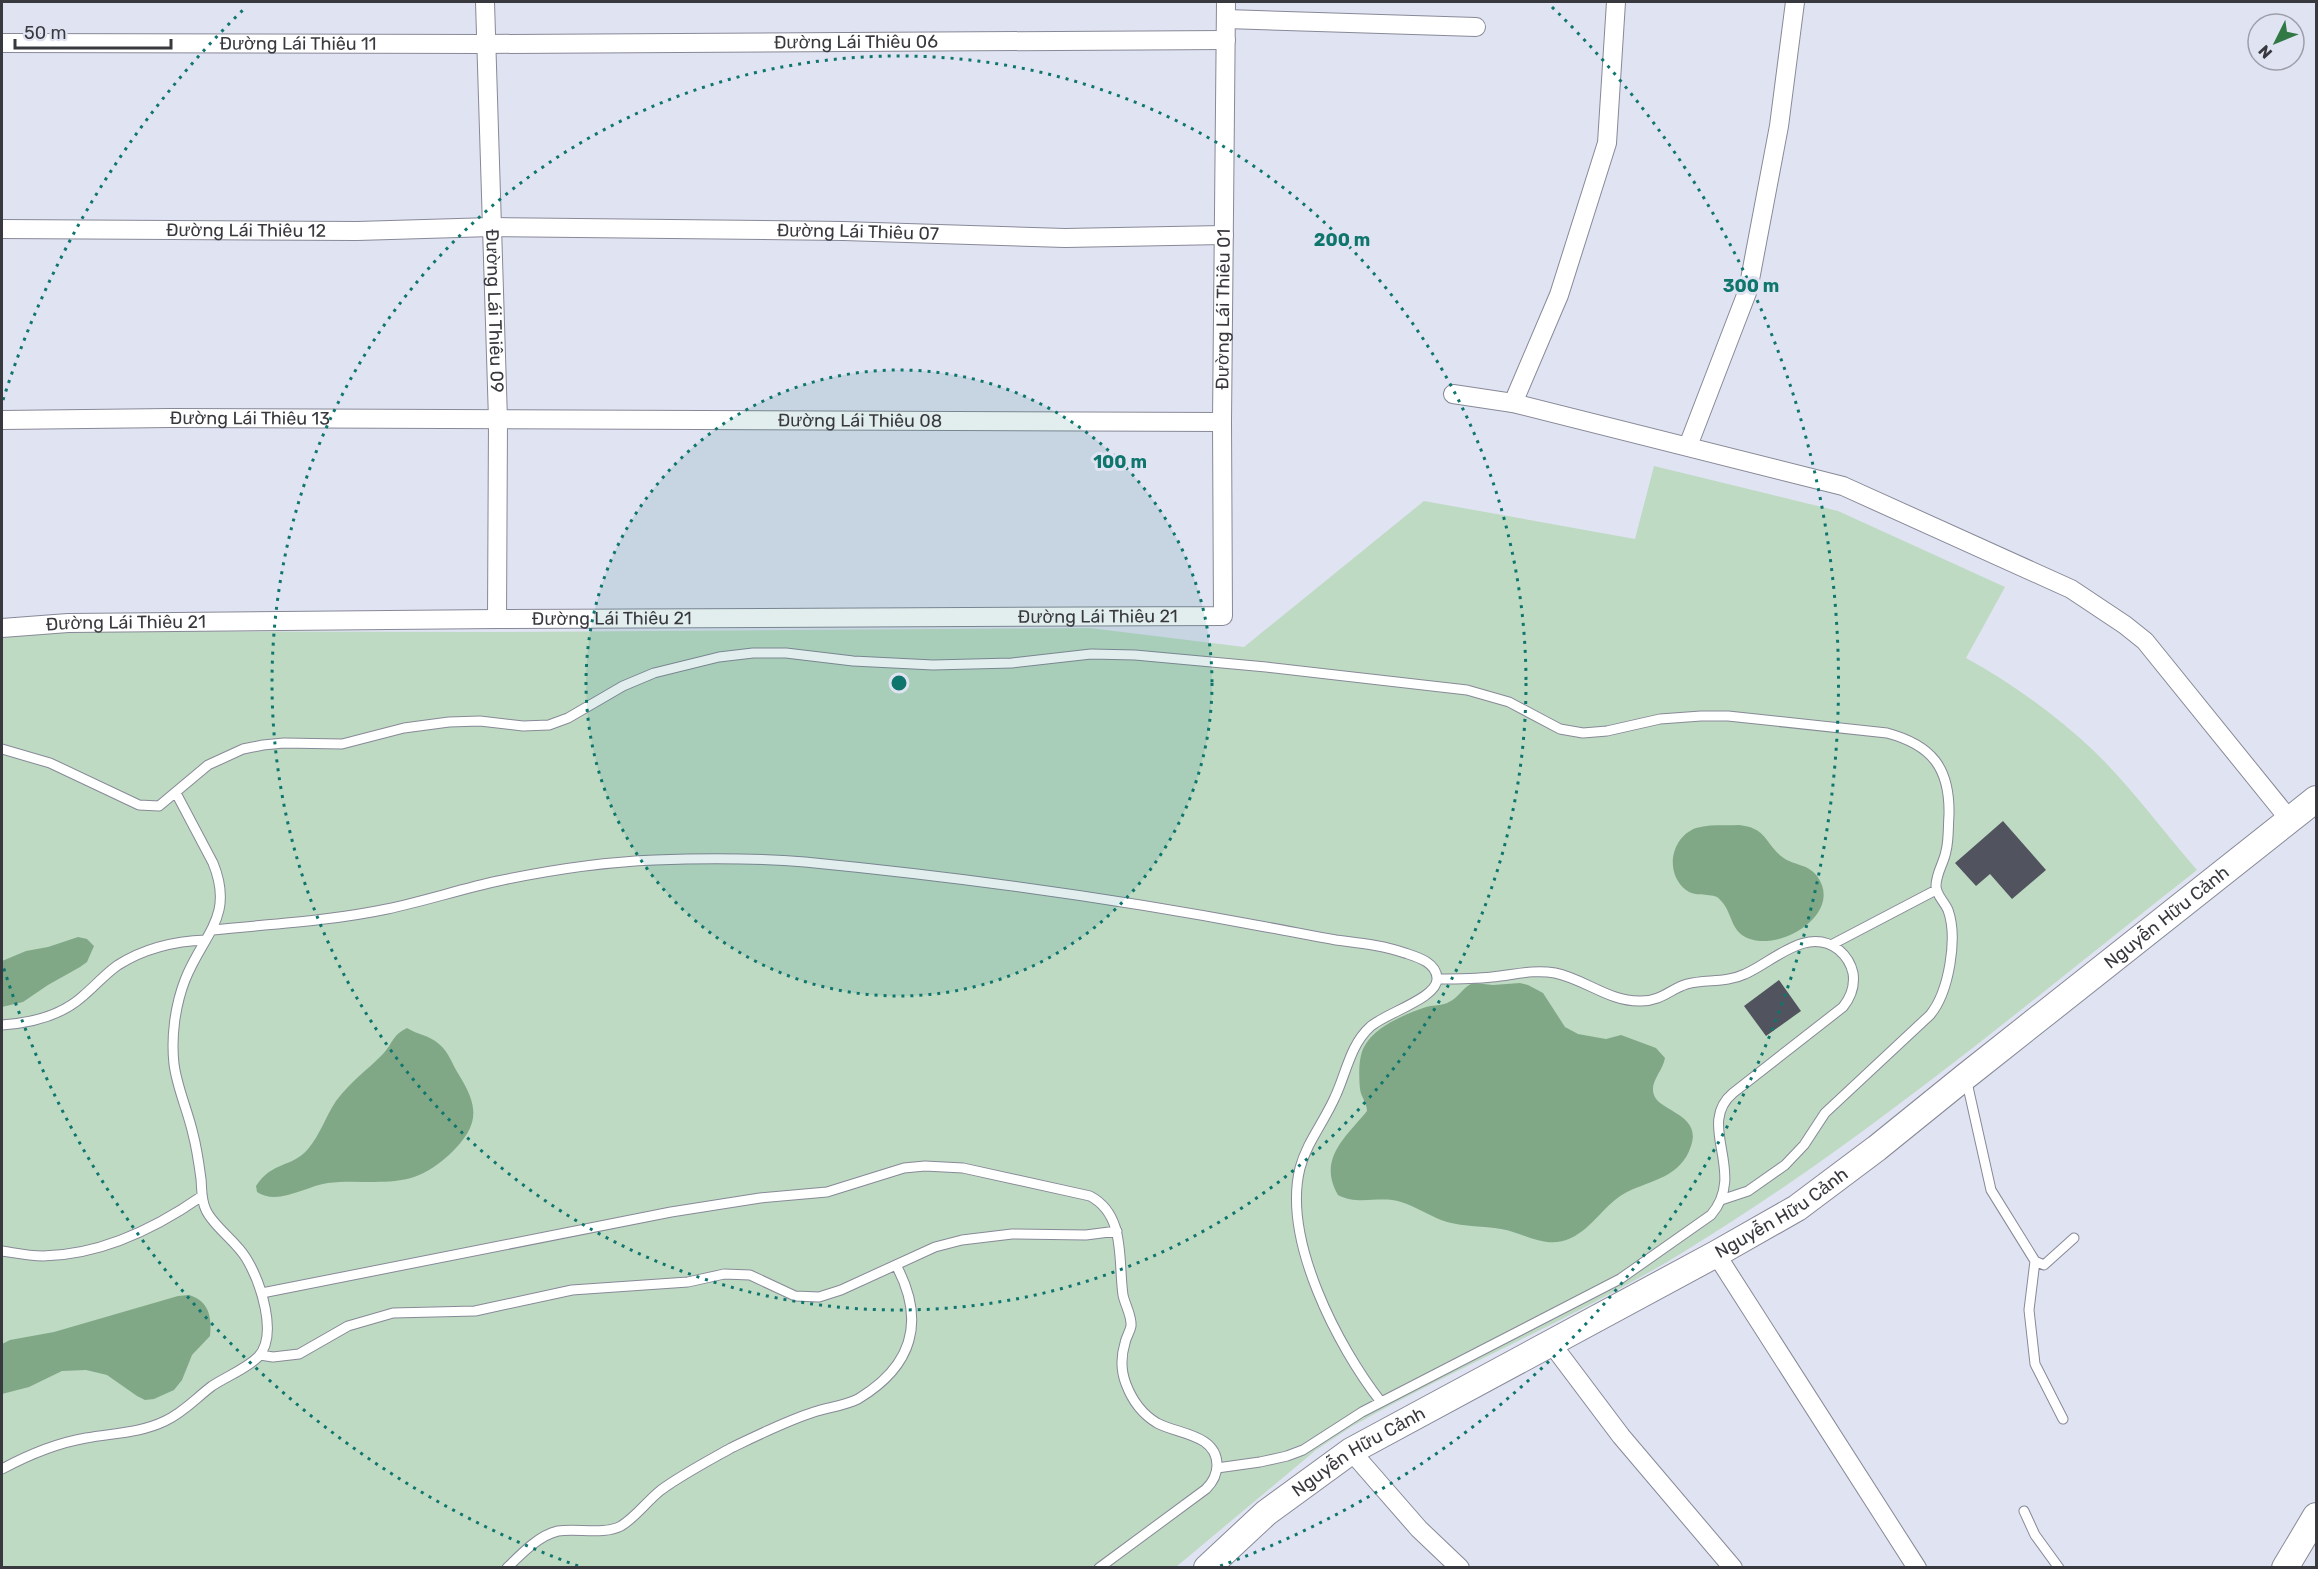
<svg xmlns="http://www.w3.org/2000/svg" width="2318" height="1569" font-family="Rubik,sans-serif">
	<rect width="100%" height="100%" fill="#e0e3f2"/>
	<path fill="#bedac3" d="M1654,466L1838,511L2005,587L1966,658C2013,684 2056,715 2095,752C2132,788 2163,831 2197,870C2030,1001 1867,1140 1685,1251C1578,1317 1461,1365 1351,1427L1316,1450L1176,1567L2,1568V636L70,631L505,632L1090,628L1244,647L1424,501L1635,539Z"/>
	<path fill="#80a887" d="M1739,825C1766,828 1764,841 1781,856C1793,866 1807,863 1817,876C1846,915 1773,957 1742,935C1729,925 1732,909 1717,897C1707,893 1695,897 1686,890C1664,873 1671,837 1696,828C1710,824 1725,826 1739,825Z
		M78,937L87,939L94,946L87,962L80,967L48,985L23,1002L2,1007V961L26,951L48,947Z
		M1474,983L1493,985L1520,983L1528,985L1543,993L1565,1027L1578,1034L1606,1039L1621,1035L1656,1048L1665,1058C1663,1071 1649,1082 1654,1095C1660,1112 1702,1114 1691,1146C1681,1177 1652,1180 1627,1192C1605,1203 1593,1228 1571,1238C1546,1250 1525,1233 1501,1229C1483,1226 1465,1227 1447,1222C1431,1217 1417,1207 1401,1202C1381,1195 1358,1206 1338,1195C1317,1159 1346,1137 1367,1111C1367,1103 1361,1097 1360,1089C1359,1078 1358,1058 1364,1047C1374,1027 1405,1014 1426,1007C1432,1005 1438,1006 1444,1004C1459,1000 1462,986 1474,983Z
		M407,1028C418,1035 429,1035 439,1044C449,1052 452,1064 459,1075C480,1109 479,1126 449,1155C439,1164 428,1172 414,1177C387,1186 356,1179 328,1183C306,1186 278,1206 257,1192L256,1186C272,1161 292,1168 308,1149C320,1135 326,1116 336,1101C351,1081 366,1071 382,1055C393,1044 391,1036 407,1028Z
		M189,1295C209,1301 212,1317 210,1336L192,1355L182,1380L174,1390L154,1399L145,1400L137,1396L107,1375L86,1370L62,1371L29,1387L2,1394V1344L10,1340L54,1332L178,1296Z"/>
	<path fill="#51535f" d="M2003,821L2046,870L2012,899L1990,874L1976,886L1955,863Z
		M1779,980L1801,1011L1766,1036L1744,1006Z"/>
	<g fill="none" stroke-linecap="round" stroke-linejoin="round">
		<g stroke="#878997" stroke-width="11">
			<path id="lane" d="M2,749L50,763L139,805L159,806L208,765L243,749L263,745L284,743L342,744L404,728L449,722L480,721L523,726L549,725L568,718L623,686L654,673L719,657L753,653H786L853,661L933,665L1012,663L1091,654L1135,655L1266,667L1467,690L1509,702L1560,729L1583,733L1607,731L1660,719L1701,716H1728L1887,733C1932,745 1950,768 1949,815C1948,827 1949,839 1946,851C1944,863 1936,873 1936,886C1936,895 1944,901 1948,910C1958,938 1949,992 1930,1015L1825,1113L1804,1145L1785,1165L1748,1191L1721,1200
				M213,930C271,924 330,921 387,909C425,901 461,889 498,881C550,870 603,862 655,860C705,858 755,858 805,862C959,877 1114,898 1266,927C1289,931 1312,936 1336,940C1359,943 1382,945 1405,953C1417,957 1436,962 1437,978C1439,998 1385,1013 1370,1027C1350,1045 1346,1074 1335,1097C1324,1122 1307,1142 1300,1168C1282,1240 1338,1347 1381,1402
				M1831,945L1936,890
				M2,1025C31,1023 61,1016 83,996C95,986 105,974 118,965C145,948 175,941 206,940
				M1966,1078L1991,1190L2035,1261L2044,1265L2074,1238
				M2,1251C15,1253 29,1256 43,1256C101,1255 156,1228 202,1196
				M2035,1261L2029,1310L2035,1364L2063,1419
				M262,1293L671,1212L760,1198L827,1192L904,1168L925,1166L963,1168L1090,1196C1126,1215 1118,1260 1123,1295C1125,1305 1132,1316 1131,1326C1130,1332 1126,1337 1125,1343C1121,1356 1121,1371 1126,1384C1132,1400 1142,1414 1157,1423C1177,1434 1217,1434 1217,1465C1217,1475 1213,1482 1206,1489L1099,1568
				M260,1355L273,1357L299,1354L348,1326L393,1313L475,1311L572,1290L688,1282L724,1274L750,1275L795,1296L819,1297L841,1290L935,1247L962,1240L1012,1234L1086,1235L1117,1231
				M1217,1468L1260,1462L1287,1456L1303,1450L1362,1412L1620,1279L1711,1215C1748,1172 1695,1125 1733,1093L1843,1007C1851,997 1855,986 1853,973C1851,964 1846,956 1839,950C1807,925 1773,962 1745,974C1726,983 1706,979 1687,984C1670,989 1662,1001 1641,1001C1609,1002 1585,979 1555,973C1533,969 1514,975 1492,977C1474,979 1456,979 1438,979
				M2,1469C28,1455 57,1443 86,1438C114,1433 140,1433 165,1421C184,1412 196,1398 212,1386C227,1376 246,1369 258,1357C279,1335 260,1281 246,1258C236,1241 213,1226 206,1210C201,1200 202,1190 201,1179C199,1164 197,1149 193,1134C188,1111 177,1088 174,1064C171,1037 175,1006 185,980C203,934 235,917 213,863L176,793
				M2024,1511L2035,1535L2059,1568
				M507,1568C520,1555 539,1535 558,1531C577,1528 604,1535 621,1526C636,1517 647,1501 661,1490C683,1474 708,1461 731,1448C758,1435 786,1421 814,1412C829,1407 844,1406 858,1399C913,1366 926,1321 896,1265"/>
		</g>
		<g stroke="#878997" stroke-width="20">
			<g id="street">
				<path id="s1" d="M485,2L498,420L497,619"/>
				<path d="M1226,19L1476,27"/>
				<path id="s2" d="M2,43L486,44L1226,40"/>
				<path id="s3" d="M2,229L357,231L492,227L843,231L1065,238L1224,235"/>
				<path d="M1453,394L1513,403L1843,486L2071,589L2125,625L2145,641L2289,819"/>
				<path d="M1513,403L1559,295L1607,143L1616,2"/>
				<path id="s4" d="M2,420L170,418L1222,422"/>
				<path d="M1688,446L1748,290L1779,126L1795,2"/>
				<path id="s5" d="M2,628L68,623L497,619L1223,616L1222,422L1226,2"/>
				<path d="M1716,1254L1917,1568"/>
				<path d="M1551,1343L1621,1436L1733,1568"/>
				<path d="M1351,1451L1419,1529L1460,1568"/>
			</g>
		</g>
		<g stroke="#878997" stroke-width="28">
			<g id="secondary">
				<path id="s6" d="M1207,1568L1266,1513L1351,1451L1716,1254L1797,1208L1877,1148L1966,1076L2316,799"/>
				<path d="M2285,1568L2316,1516"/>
			</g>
		</g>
		<use href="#lane" stroke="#fff" stroke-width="9"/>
		<use href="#street" stroke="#fff" stroke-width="18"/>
		<use href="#secondary" stroke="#fff" stroke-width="26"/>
	</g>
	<circle cx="899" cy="683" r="313" fill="#0f766e" fill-opacity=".12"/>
	<g fill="none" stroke="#0f766e" stroke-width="3" stroke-dasharray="3 6">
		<circle cx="899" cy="683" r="313"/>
		<circle cx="899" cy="683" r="627"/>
		<path d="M578 1566A940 940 0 0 1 3 966M3 400A940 940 0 0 1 246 7M1552 7A940 940 0 0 1 1220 1566"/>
	</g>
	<g text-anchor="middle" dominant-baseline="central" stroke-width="6" stroke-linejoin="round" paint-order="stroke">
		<g font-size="18" fill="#38393e" stroke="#e0e3f2">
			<text stroke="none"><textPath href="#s2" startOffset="854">Đường Lái Thiêu 06</textPath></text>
			<text stroke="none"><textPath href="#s2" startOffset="296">Đường Lái Thiêu 11</textPath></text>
			<text stroke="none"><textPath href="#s3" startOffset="244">Đường Lái Thiêu 12</textPath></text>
			<text stroke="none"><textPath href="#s3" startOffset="856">Đường Lái Thiêu 07</textPath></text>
			<text stroke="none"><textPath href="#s5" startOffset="1528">Đường Lái Thiêu 01</textPath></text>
			<text stroke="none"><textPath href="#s1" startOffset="309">Đường Lái Thiêu 09</textPath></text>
			<text stroke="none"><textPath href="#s4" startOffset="248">Đường Lái Thiêu 13</textPath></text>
			<text stroke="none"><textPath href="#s4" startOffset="858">Đường Lái Thiêu 08</textPath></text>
			<text stroke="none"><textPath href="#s5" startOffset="1096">Đường Lái Thiêu 21</textPath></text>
			<text stroke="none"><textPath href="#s5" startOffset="610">Đường Lái Thiêu 21</textPath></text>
			<text stroke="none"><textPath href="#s5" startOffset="124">Đường Lái Thiêu 21</textPath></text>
			<text stroke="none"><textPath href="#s6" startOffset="1164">Nguyễn Hữu Cảnh</textPath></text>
			<text stroke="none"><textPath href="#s6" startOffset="678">Nguyễn Hữu Cảnh</textPath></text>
			<text stroke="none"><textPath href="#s6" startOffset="192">Nguyễn Hữu Cảnh</textPath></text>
		</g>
	</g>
	<circle cx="899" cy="683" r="9" fill="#0f766e" stroke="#e0e3f2" stroke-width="3"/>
	<g font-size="18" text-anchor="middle" font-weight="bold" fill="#0f766e" stroke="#e0e3f2" stroke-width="6" stroke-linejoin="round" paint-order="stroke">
		<text x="1342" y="246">200 m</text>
		<text x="1751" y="292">300 m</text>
		<text x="1120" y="468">100 m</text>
	</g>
	<rect width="2318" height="1569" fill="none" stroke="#38393e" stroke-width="6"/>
	<g transform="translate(2276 42) rotate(227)"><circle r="28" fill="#e0e3f2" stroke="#9d9faa" stroke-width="1.5"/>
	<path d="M0-4.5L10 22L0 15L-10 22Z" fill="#317844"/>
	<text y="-9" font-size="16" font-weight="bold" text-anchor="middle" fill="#38393e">N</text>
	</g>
	<path d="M15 39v9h156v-9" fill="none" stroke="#38393e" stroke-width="3"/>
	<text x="24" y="39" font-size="18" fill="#38393e" stroke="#e0e3f2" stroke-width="4.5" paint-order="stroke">50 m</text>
</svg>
